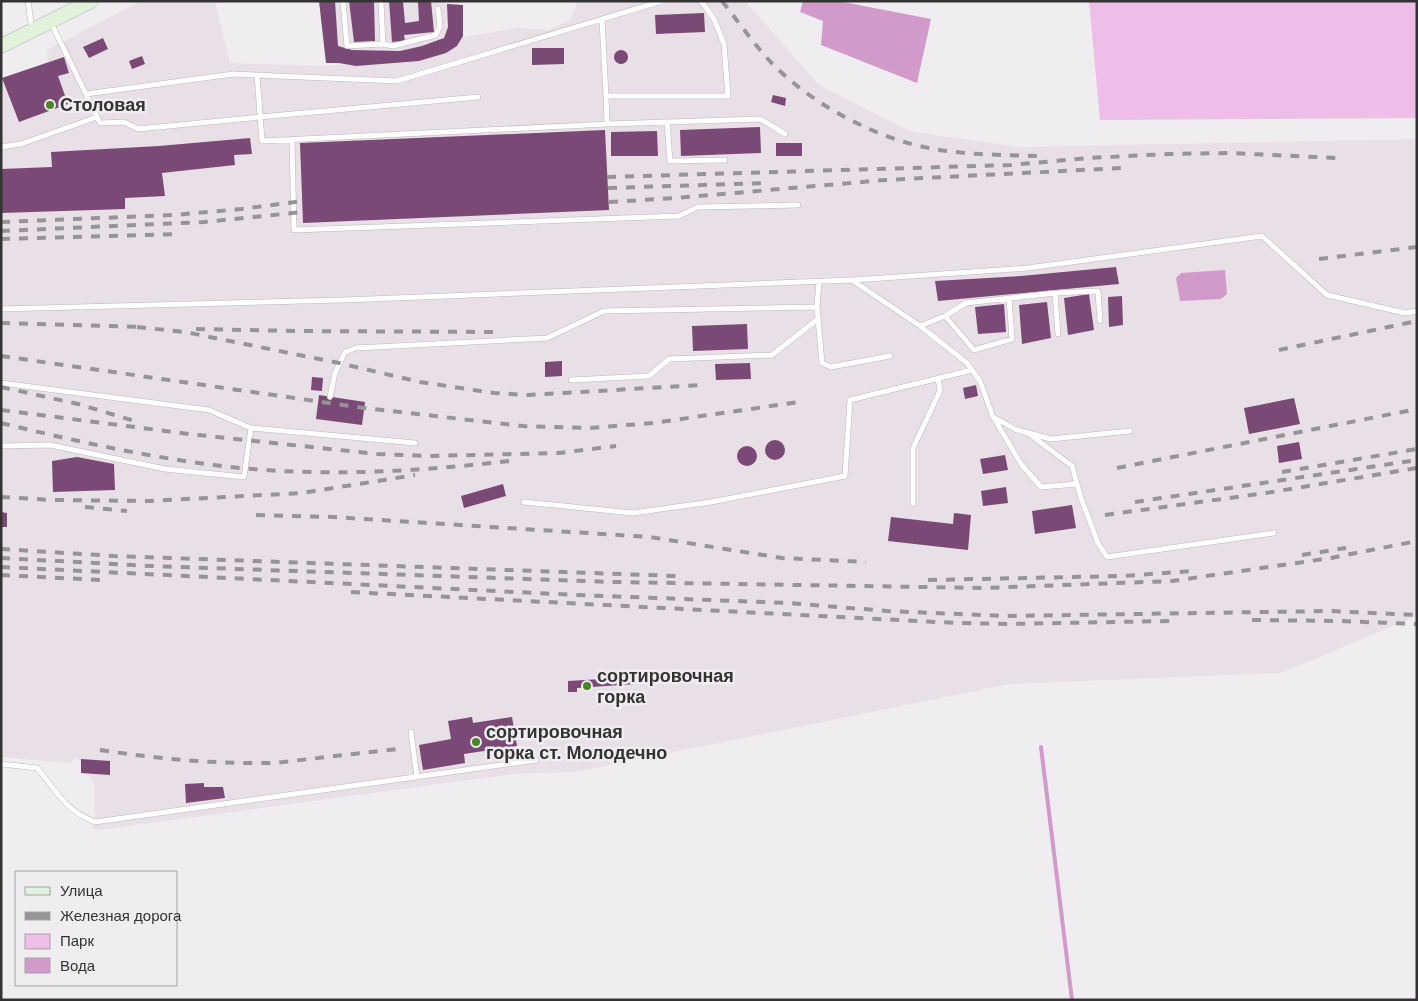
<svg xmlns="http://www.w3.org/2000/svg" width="1418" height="1001" font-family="Helvetica,sans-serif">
	<rect width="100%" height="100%" fill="#f0edf0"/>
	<path fill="#e9e0e7" d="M141,1H215L230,63L321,66L348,65L326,63L319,1H433L447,4L463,5V36L461,40L463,37L519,28L548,30L570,20L578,1H745L819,85L909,131L1017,147L1417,139V616L1281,673L1010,684L575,772L513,774L99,830L92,829L95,822L94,783L77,757L68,763L1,757V78L48,62L47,50Z"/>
	<path fill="#eebde8" d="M1089,1H1417V118L1100,120Z"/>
	<path fill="#d19aca" d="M803,1H838L931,19L917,83L821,45L823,21L800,12Z
		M1225,270L1227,294L1221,299L1180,301L1176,278L1181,273Z"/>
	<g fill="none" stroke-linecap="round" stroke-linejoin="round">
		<path stroke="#d19aca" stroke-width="4" d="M1041,747L1072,1000"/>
	</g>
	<path fill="#7a4975" d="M319,1H335L338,46L352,50L400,51L422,46L444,38L448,27L447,4L463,5V36L457,46L446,53L419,61L356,66L339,63H326Z
		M349,1H374L375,41L354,42Z
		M389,1H403L405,23L419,21L418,2L431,1L434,32L404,35L405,41L392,42Z
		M704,13L705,32L656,34L655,15Z
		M103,38L108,49L89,58L83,47Z
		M532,48H564V64L532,65Z
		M614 57a7 7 0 1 1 14 0a7 7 0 1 1-14 0Z
		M142,56L145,64L132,69L129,61Z
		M64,57L69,73L58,76L68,104L19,122L2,78Z
		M773,95L786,98L785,106L771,102Z
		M760,127L761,153L681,156L680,130Z
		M605,130L609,210L303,223L300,143Z
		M657,131L658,156H611V132Z
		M250,138L252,154L234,155L235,165L162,173L165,196L125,198V209L1,213V169L52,167L51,152L159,146Z
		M776,143H802V156H776Z
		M1116,267L1119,284L938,301L935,281L1021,276Z
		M1089,294L1094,330L1068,335L1064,298Z
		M1122,296L1123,325L1109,327L1108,297Z
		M1047,302L1051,338L1022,344L1019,305Z
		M1004,304L1006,332L978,334L975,307Z
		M747,324L748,349L693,351L692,326Z
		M562,361V376L545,377V362Z
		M750,363L751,379L716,380L715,364Z
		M312,377L323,378L322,391L311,390Z
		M976,385L978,396L965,399L963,388Z
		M319,395L365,402L362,425L316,419Z
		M1294,398L1300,424L1249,434L1244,408Z
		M765 450a10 10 0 1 1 20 0a10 10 0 1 1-20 0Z
		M1299,442L1302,459L1279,463L1277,446Z
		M737 456a10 10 0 1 1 20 0a10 10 0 1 1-20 0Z
		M1005,455L1008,470L983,474L980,459Z
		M77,457L114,464L115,490L53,492L52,461Z
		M503,484L506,496L464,508L461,496Z
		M1006,487L1008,503L983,506L981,491Z
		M1072,505L1076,528L1035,534L1032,511Z
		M1,512L7,513V527H1Z
		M954,513L971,515L968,550L888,541L891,517L953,524Z
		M636,677V684L577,688V692H568V681Z
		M472,717L473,723L512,717L517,746L464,754L465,763L423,770L419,745L451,739L448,721Z
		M81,759L110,761V775L81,773Z
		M204,783V787H223L225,798L186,803L185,784Z"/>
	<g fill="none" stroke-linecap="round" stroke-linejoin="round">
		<g stroke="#bab7ba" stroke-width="6">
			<path id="lane" d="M28,1L32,30
				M343,1L347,46L383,44L393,46L436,35L440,26L438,9
				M381,1L383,44
				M602,19L606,96H728L724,44L714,19L702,2L699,1
				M51,23L86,94L233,74L397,81L662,1
				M257,75L262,141L607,124L606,96
				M86,94L100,123L124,122L138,129L260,117L478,97
				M667,122L670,161L725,160
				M607,124L760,119L785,134
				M292,139L294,230L679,216L698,207L798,205
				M1,147L21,144L97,117
				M853,280L1028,268L1262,236L1327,295L1405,313L1417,311
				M1055,293L1058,334
				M817,307L822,363L831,367L890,356
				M1,309L343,300L852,280L920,326L945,316L966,303L1055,293L1098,291L1100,321
				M945,316L974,350L1012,339L1009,298
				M920,326L967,363L980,381L993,417L1017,430L1051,439L1130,431
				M571,380L649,376L669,359L772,355L818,319
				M1,383L209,410L251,428L415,443
				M330,397L335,373L345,352L356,348L547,338L604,311L817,307L819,282
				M994,418L1021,464L1041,487L1077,484
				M1028,433L1072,466L1081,498L1098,543L1107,557L1274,533
				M1,446L50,445L165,469L244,477L251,428
				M524,502L633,513L711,502L845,476L850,400L972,370
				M913,504V448L940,391L938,378
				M411,732L417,777
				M1,764L37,768C58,792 63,809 95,822L536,760"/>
		</g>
		<g stroke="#bab7ba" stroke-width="15">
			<path id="secondary" d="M1,46L91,1"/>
		</g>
		<use href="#lane" stroke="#fff" stroke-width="5"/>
		<use href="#secondary" stroke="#e1f2da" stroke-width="14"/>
		<path stroke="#969496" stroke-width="4" stroke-dasharray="9 9" stroke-linecap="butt" d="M722,1C737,20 751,40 767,58C807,102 875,139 934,149C969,155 1005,155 1040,156
			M607,177L1011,165L1088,158L1168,154L1230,153L1336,158
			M608,188L765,183
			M609,202L676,198L885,180L1121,168
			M1,222L174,215L241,209L303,201
			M1,231L204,222L303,212
			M1,239L178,234
			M1319,259L1417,247
			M1,323L144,327
			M137,327L185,332L339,363L420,382L494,393L528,395L701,385
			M196,329L296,331L500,332
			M1279,350L1417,321
			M1,356L364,408L523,426L589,428L653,423L799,402
			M1,387L78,404L138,422
			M1,410L189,434L377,454L430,456L559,453L616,446
			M1,423C71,440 142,456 214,465C315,478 417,472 517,460
			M1117,468L1417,409
			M1282,472L1417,449
			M1,497L52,500L149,501L302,493L415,475
			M1135,502L1417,460
			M85,507L127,511
			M256,515L333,517L650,537L782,558L866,562
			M1105,515L1266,493L1417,468
			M1,549L114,556L676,576
			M1302,555L1346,548
			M1,558L151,566L614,582L984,588L1172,581L1331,558L1417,541
			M1,567L577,595L789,603L887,611L1006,616L1329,611L1417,615
			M1,575L101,580
			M928,580L1123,576L1193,571
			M351,592L957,623L1009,624L1170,621
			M1252,620L1339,621L1417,624
			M100,750C159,759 215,764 274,763L398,749"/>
	</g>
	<g fill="#488625" stroke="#f0edf0" stroke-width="2">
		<circle cx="50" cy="105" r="5"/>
		<circle cx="587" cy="686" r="5"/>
		<circle cx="476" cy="742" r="5"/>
	</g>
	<g text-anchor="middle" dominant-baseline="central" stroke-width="5" stroke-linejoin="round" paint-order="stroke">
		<g font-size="18" font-weight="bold" fill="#343334" stroke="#f0edf0" text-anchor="start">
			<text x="60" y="105">Столовая</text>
			<text x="597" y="676">сортировочная<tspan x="597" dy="21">горка</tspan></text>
			<text x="486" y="732">сортировочная<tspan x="486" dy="21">горка ст. Молодечно</tspan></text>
		</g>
	</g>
	<rect width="1418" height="1001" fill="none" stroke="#343334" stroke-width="5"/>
	<rect x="15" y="871" width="162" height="115" fill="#f0edf0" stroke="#a5a3a5"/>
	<rect x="25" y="887" width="25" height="8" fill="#e1f2da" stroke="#a5a3a5"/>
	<text x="60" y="896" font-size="15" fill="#343334">Улица</text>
	<rect x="25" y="912" width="25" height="8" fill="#969496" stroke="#a5a3a5"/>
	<text x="60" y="921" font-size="15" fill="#343334">Железная дорога</text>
	<rect x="25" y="934" width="25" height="15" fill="#eebde8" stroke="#a5a3a5"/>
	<text x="60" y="946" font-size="15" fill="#343334">Парк</text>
	<rect x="25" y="958" width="25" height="15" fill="#d19aca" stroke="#a5a3a5"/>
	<text x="60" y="971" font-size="15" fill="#343334">Вода</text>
</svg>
